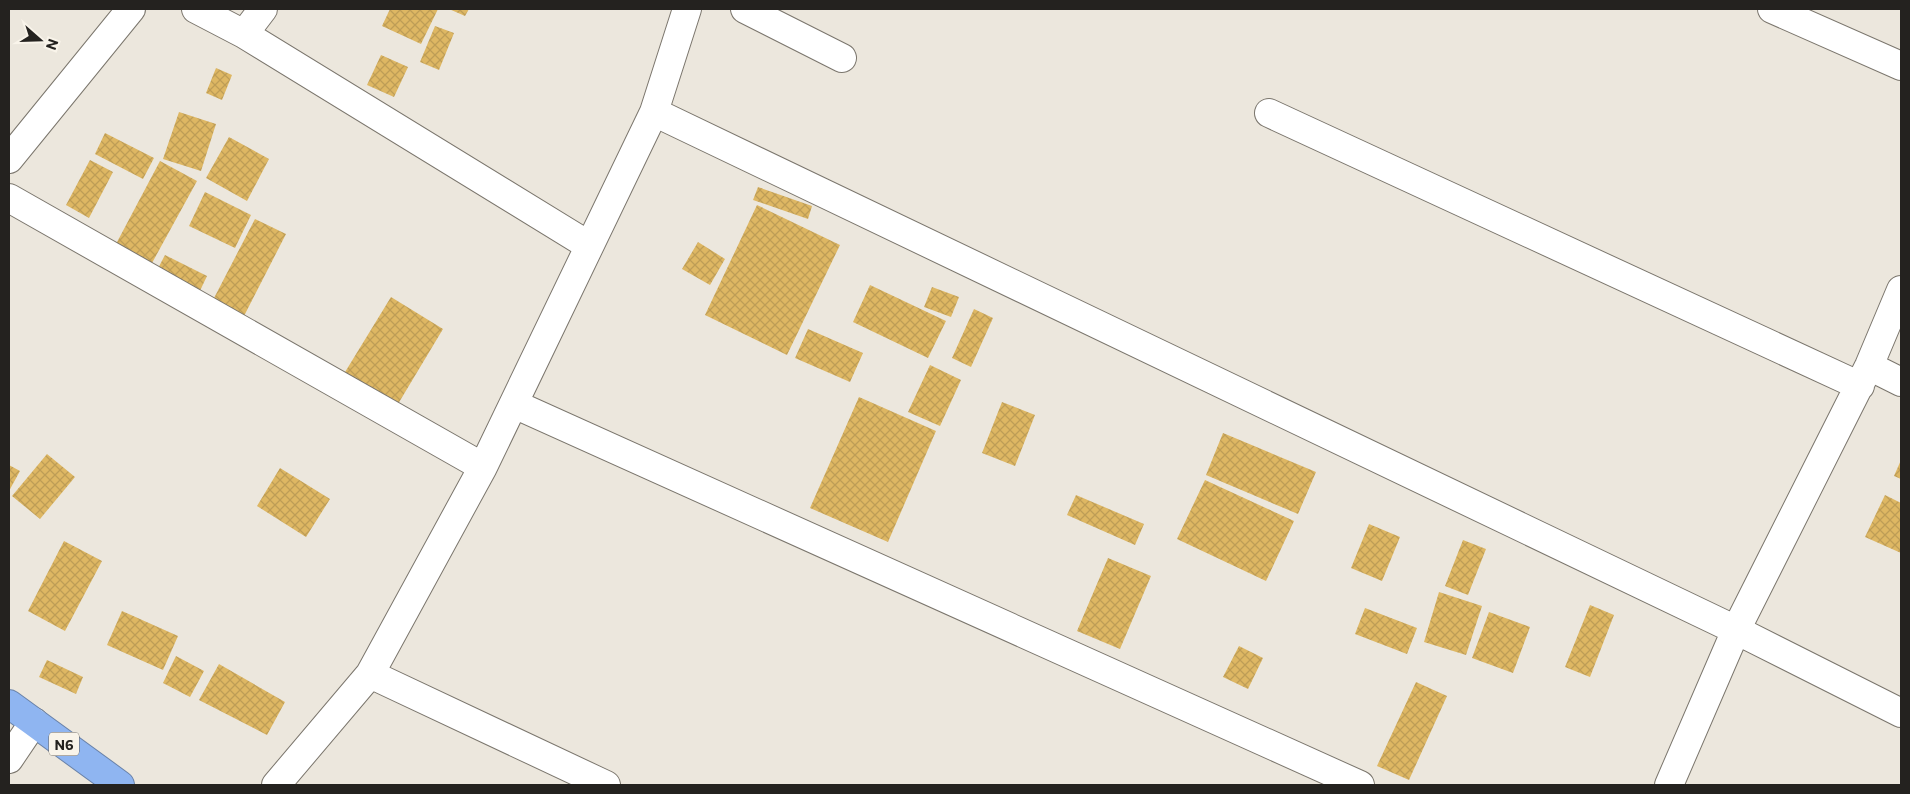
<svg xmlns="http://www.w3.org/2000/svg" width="1910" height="794" font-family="Commissioner,sans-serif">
	<defs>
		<pattern id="building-cross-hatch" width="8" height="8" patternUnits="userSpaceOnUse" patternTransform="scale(1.25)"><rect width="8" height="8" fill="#deb763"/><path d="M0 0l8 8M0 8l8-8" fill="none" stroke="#be9d56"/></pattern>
	</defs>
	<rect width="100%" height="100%" fill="#ece7dd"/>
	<path fill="url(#building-cross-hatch)" d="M390,9H438L421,44L382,26Z
		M449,9H469L465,16Z
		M435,26L454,33L439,70L420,62Z
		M381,55L408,67L394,97L367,85Z
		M216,68L232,75L222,100L206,93Z
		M179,112L216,124L201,171L163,159Z
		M105,133L154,158L143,179L95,154Z
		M229,137L269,159L247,201L206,178Z
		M90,160L113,172L89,218L66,205Z
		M160,161L197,181L152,263L116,244Z
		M758,187L812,206L808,219L753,200Z
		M205,192L251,215L235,248L189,226Z
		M757,205L840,245L787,355L705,315Z
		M255,219L286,234L244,316L213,300Z
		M698,242L725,259L710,285L682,269Z
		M165,255L207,276L197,297L154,276Z
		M870,285L946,321L928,358L853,322Z
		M932,287L959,297L951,317L924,307Z
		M391,297L443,329L395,409L342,377Z
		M974,309L993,318L971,367L952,358Z
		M808,329L863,353L850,382L795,358Z
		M930,365L961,380L940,426L908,412Z
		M859,397L936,431L888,542L810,508Z
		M1002,402L1035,415L1015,466L982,453Z
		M1223,433L1316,472L1298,514L1206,475Z
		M47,454L75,477L40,519L12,496Z
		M1901,460V479L1894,476Z
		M9,465L20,471L9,491Z
		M280,468L330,499L306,537L257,506Z
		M1205,480L1294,521L1266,581L1177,539Z
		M1076,495L1144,524L1135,545L1067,515Z
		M1885,495L1901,503V553L1865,537Z
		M1369,524L1400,537L1382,581L1351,568Z
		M1463,540L1486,549L1468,595L1445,586Z
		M64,541L102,561L65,631L28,611Z
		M1108,558L1151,576L1120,649L1077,631Z
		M1439,592L1482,606L1466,655L1424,642Z
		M1590,605L1614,615L1590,677L1565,667Z
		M1365,608L1417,628L1407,654L1355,634Z
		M122,611L178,636L163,670L107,645Z
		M1489,612L1530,627L1513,673L1472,658Z
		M1239,646L1263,658L1248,689L1223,677Z
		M176,656L204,671L190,697L163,683Z
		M47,660L83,677L76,694L39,677Z
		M219,664L285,702L267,735L199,700Z
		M1416,682L1447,696L1409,780L1377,766Z"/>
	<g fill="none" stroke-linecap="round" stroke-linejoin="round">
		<g stroke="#7b766d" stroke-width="30">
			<path id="minor" d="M196,9L244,34L588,245
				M745,9L842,58
				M1772,9L1901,66
				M244,34L263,9
				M654,112L1736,630L1901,713
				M1269,113L1860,386
				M9,159L131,9
				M9,198L483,467
				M1869,366L1901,382
				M514,404L1360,785
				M370,674L606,785
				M9,759L34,722
				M276,785L370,674L483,467L654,112L687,9
				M1669,785L1736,630L1869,366L1901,290"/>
		</g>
		<g stroke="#6a82a8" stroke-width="30">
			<path id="highway" d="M9,704L120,785"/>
		</g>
		<use href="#minor" stroke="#fff" stroke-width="28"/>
		<use href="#highway" stroke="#8fb5f1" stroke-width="28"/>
	</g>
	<g text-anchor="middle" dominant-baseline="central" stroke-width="4" stroke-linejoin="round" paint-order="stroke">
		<rect fill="#f9f4ea" stroke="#64615c" stroke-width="1" x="49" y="732.5" width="30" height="23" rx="4"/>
		<g font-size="14" font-weight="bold" fill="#24221f">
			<text x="64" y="744">N6</text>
		</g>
	</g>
	<rect width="1910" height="794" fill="none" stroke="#24221f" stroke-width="20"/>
	<g transform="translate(40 40) rotate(110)" stroke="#f9f4ea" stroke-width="4" paint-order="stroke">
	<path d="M0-4L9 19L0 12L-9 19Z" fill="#24221f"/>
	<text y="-8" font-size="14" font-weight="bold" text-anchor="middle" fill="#24221f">N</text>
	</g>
</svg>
